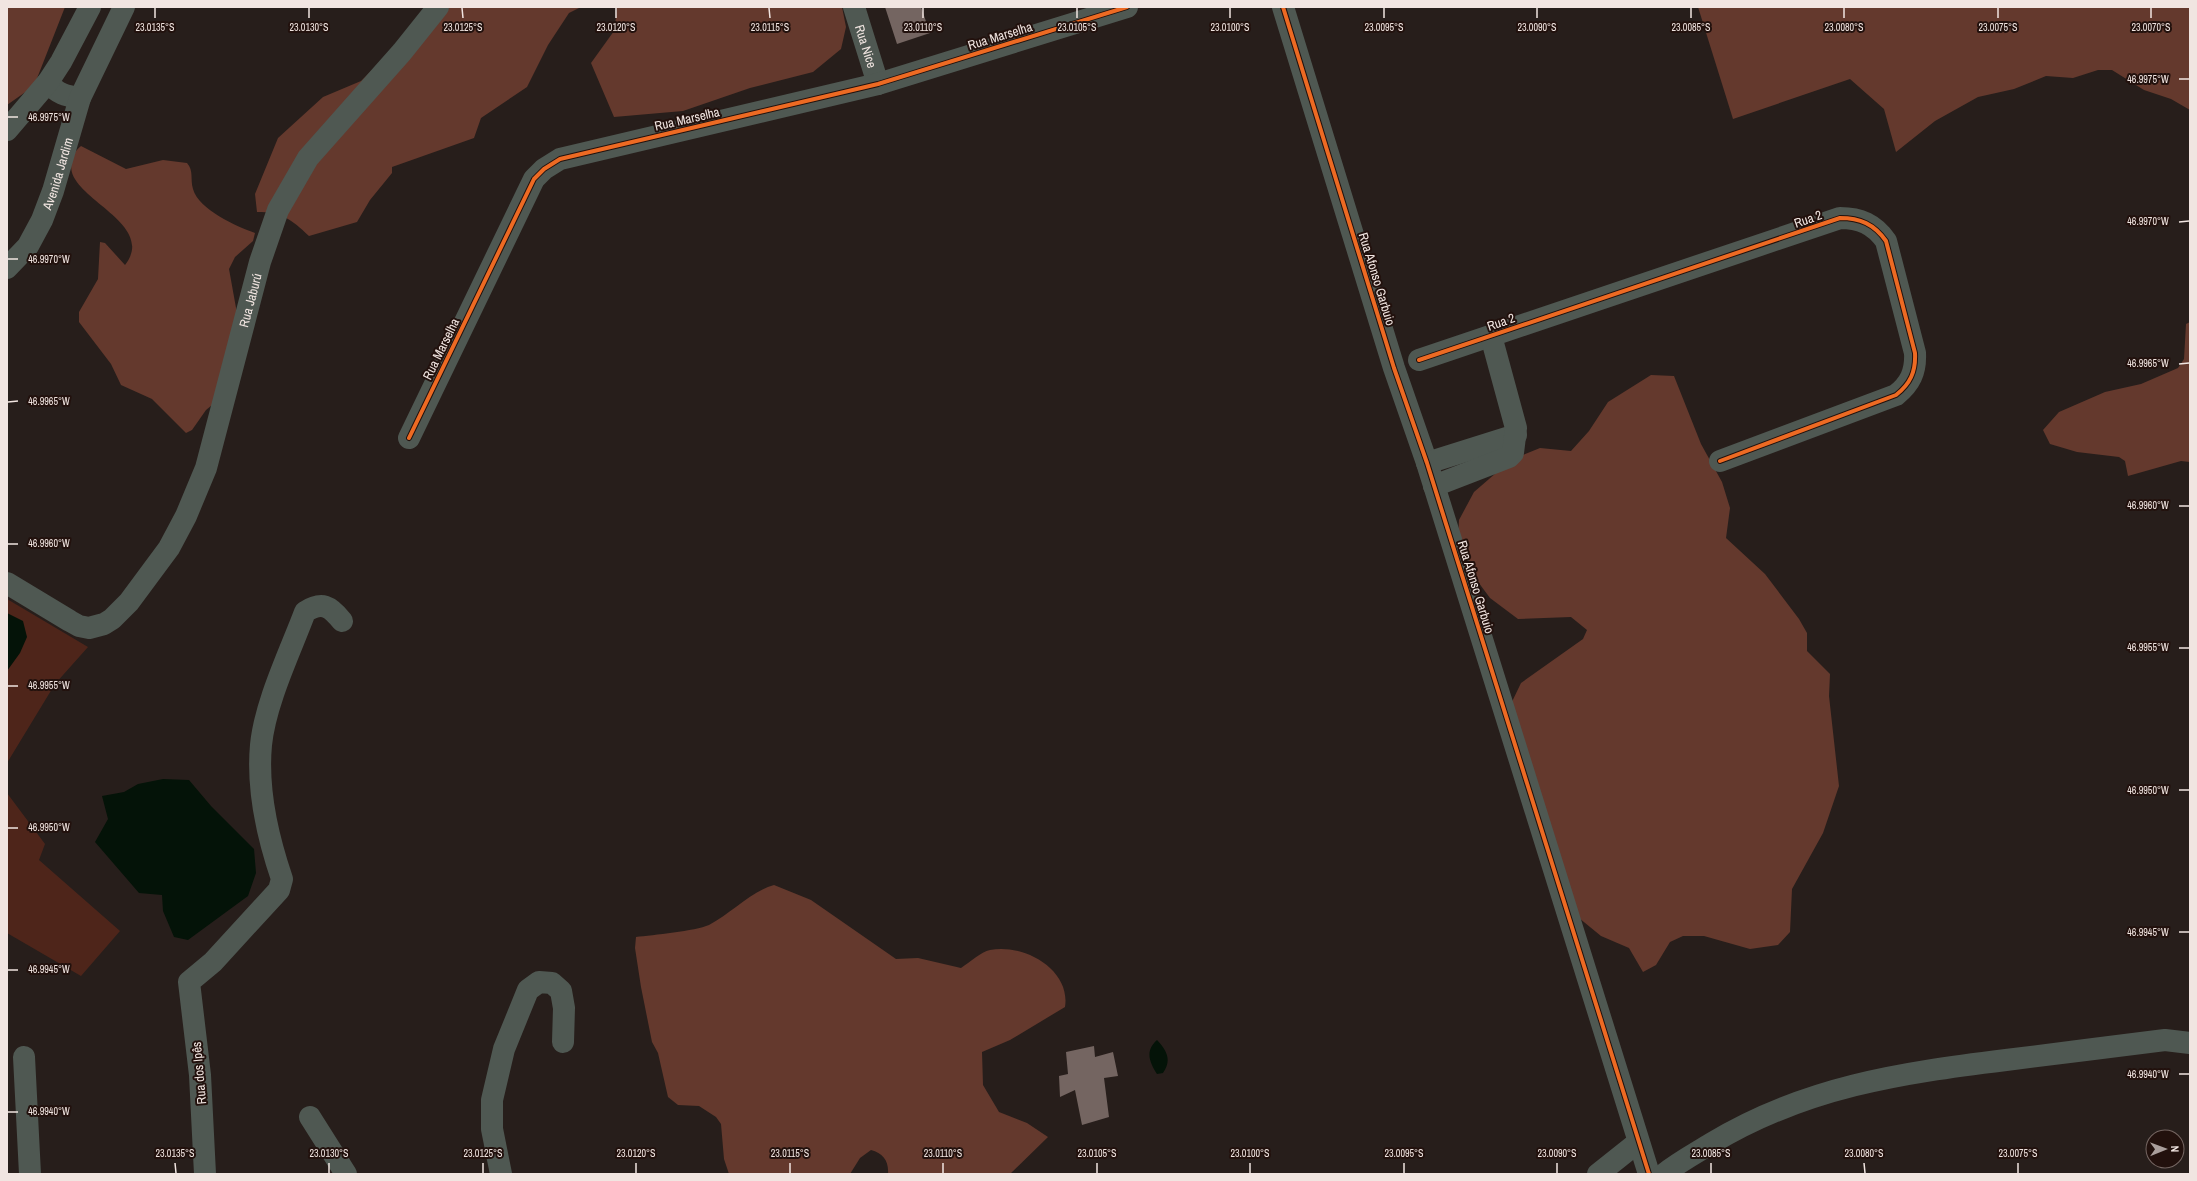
<svg xmlns="http://www.w3.org/2000/svg" width="2197" height="1181" font-family="'Archivo Narrow',sans-serif">
	<rect width="100%" height="100%" fill="#271e1b"/>
	<path fill="#4e251a" d="M7,599L88,647L55,684L7,763Z
		M7,793L45,844L39,860L120,931L81,976L7,933Z"/>
	<path fill="#64392d" d="M7,7H65L34,86L7,105Z
		M436,7H581L569,13L548,45L527,87L481,118L474,138L392,167V173L370,200L357,222L309,236C291,219 282,212 257,212L255,194L278,138L323,97L361,81Z
		M615,7H842L846,27L841,49L813,72L750,88L683,111L614,117L591,63L614,31L617,10Z
		M1698,7H2190V110L2171,99L2144,90L2112,70H2098L2073,78L2046,76L2014,89L1978,97L1935,121L1896,152L1884,109L1850,79L1733,119Z
		M81,146L126,169L163,160L187,163C194,171 190,179 193,189C199,210 236,226 255,233L253,241L235,257L229,269L240,330L229,391L206,410L192,430L186,433L152,399L121,385L111,364L79,322V312L98,279L100,242L105,243L125,265C159,221 61,197 72,161C74,154 75,151 81,146Z
		M2190,322V462L2181,461L2128,476L2125,461L2119,457L2077,452L2050,444L2043,430L2059,412L2105,392L2141,384L2178,368L2184,359L2186,324Z
		M1651,375L1674,376L1701,444L1722,482L1730,508L1726,538L1765,574L1799,619L1807,633V651L1830,674L1829,696L1839,786L1823,833L1792,889L1790,932L1778,945L1750,949L1704,936H1683L1670,942L1656,965L1643,972L1629,948L1601,936L1579,918L1509,708L1521,683L1583,639L1587,630L1571,617L1518,619L1490,598L1467,567L1458,540L1459,520L1474,492L1511,460L1540,448L1571,451L1589,431L1608,402Z
		M774,885L811,900L896,959L918,958L961,968C970,962 981,952 990,950C1024,943 1071,970 1065,1007L1010,1040L982,1052L983,1085L999,1112L1027,1123L1048,1137L1010,1174H888C889,1161 883,1153 871,1150L860,1158L850,1174H729L724,1159L721,1124L716,1117L699,1106L678,1105L668,1097L658,1053L652,1042L641,987L635,948L636,937C653,935 695,931 709,925C732,913 750,892 774,885Z"/>
	<path fill="#041308" d="M7,613L23,621L27,637L20,653L7,671Z
		M163,779L189,780L211,806L254,849L256,873L248,896L188,940L174,937L163,911L162,895L139,893L95,842L108,819L102,796L124,792L138,784Z
		M1157,1040C1167,1051 1172,1060 1163,1073L1157,1074C1149,1061 1145,1051 1157,1040Z"/>
	<path fill="#746561" d="M885,7H921L930,33L897,44Z
		M1094,1046L1095,1057L1113,1052L1118,1076L1104,1078L1109,1117L1082,1125L1075,1090L1060,1097L1059,1076L1068,1074L1066,1052Z"/>
	<g fill="none" stroke-linecap="round" stroke-linejoin="round">
		<g stroke="#4f5852" stroke-width="22">
			<path id="s1" d="M854,7L878,84"/>
			<path d="M1283,7L1394,368L1427,463L1649,1174"/>
			<path d="M48,82C57,94 66,96 80,98"/>
			<path d="M7,130L48,82L61,62L90,7"/>
			<path id="s2" d="M7,268L28,246L42,220L53,191L80,98L124,7"/>
			<path d="M1419,360L1840,218C1860,218 1874,224 1886,241L1915,353C1916,372 1910,384 1896,395L1720,461"/>
			<path d="M409,438L534,179L544,169L560,159L878,84L1127,7"/>
			<path d="M1427,463L1516,435"/>
			<path d="M1434,486L1509,457L1513,453L1516,428L1491,336"/>
			<path id="s3" d="M7,583L70,621L79,626L89,628L104,624L112,619L129,602L169,548L186,516L206,468L260,262L278,210L308,158L402,52L438,7"/>
			<path d="M24,1057L30,1174"/>
			<path d="M310,1117L346,1174"/>
			<path d="M205,1174L200,1075L189,982L213,962L279,890L282,879C268,838 257,788 261,745C265,703 290,652 305,612C322,601 330,606 342,621"/>
			<path d="M501,1174L492,1129V1100L504,1049L528,990L539,982L552,983L561,991L564,1008L563,1042"/>
			<path d="M1598,1174L1637,1143"/>
			<path d="M1664,1174C1679,1162 1696,1153 1712,1143C1805,1087 1900,1073 2006,1060C2059,1053 2112,1047 2165,1040L2190,1043"/>
		</g>
		<g stroke="#22110d" stroke-width="6">
			<path id="cycleway" d="M1283,7L1394,368L1427,463L1649,1174
				M1419,360L1840,218C1860,218 1874,224 1886,241L1915,353C1916,372 1910,384 1896,395L1720,461
				M409,438L534,179L544,169L560,159L878,84L1127,7"/>
		</g>
		<use href="#cycleway" stroke="#ed6a23" stroke-width="4"/>
	</g>
	<path fill="none" stroke="#f1e5e1" stroke-width="1.5" d="M155,8V18M309,8V18M462,8L463,18M616,8V18M769,8L770,18M923,8V18M1077,8V18M1230,8V18M1384,8V18M1537,8V18M1691,8V18M1844,8V18M1998,8V18M2151,8V18M2179,79H2189M8,117H18M2179,222L2189,221M8,259H18M2179,364L2189,363M8,402L18,401M2179,506H2189M8,544H18M2179,648H2189M8,686H18M2179,790H2189M8,828H18M2179,932H2189M8,970H18M2179,1074H2189M8,1112H18M175,1163L176,1173M329,1163V1173M483,1163V1173M636,1163V1173M790,1163V1173M943,1163V1173M1097,1163V1173M1250,1163V1173M1404,1163V1173M1557,1163V1173M1711,1163V1173M1864,1163L1865,1173M2018,1163V1173"/>
	<g text-anchor="middle" dominant-baseline="central" stroke-width="4" stroke-linejoin="round" paint-order="stroke">
		<g font-size="13" fill="#f1e5e1" stroke="#22110d">
			<text transform="translate(1000 36) rotate(-17)">Rua Marselha</text>
			<text stroke="none"><textPath href="#s1" startOffset="41">Rua Nice</textPath></text>
			<text transform="translate(687 119) rotate(-13)">Rua Marselha</text>
			<text stroke="none"><textPath href="#s2" startOffset="109">Avenida Jardim</textPath></text>
			<text transform="translate(1808 219) rotate(-19)">Rua 2</text>
			<text transform="translate(1377 279) rotate(73)">Rua Afonso Garbuio</text>
			<text stroke="none"><textPath href="#s3" startOffset="472">Rua Jaburú</textPath></text>
			<text transform="translate(1501 322) rotate(-19)">Rua 2</text>
			<text transform="translate(441 349) rotate(-64)">Rua Marselha</text>
			<text transform="translate(1476 587) rotate(73)">Rua Afonso Garbuio</text>
			<text transform="translate(199 1073) rotate(-95)">Rua dos Ipês</text>
		</g>
	</g>
	<g font-size="10" text-anchor="middle" fill="#f1e5e1" stroke="#22110d" stroke-width="4" stroke-linejoin="round" paint-order="stroke">
		<text x="155" y="31">23.0135°S</text>
		<text x="309" y="31">23.0130°S</text>
		<text x="463" y="31">23.0125°S</text>
		<text x="616" y="31">23.0120°S</text>
		<text x="770" y="31">23.0115°S</text>
		<text x="923" y="31">23.0110°S</text>
		<text x="1077" y="31">23.0105°S</text>
		<text x="1230" y="31">23.0100°S</text>
		<text x="1384" y="31">23.0095°S</text>
		<text x="1537" y="31">23.0090°S</text>
		<text x="1691" y="31">23.0085°S</text>
		<text x="1844" y="31">23.0080°S</text>
		<text x="1998" y="31">23.0075°S</text>
		<text x="2151" y="31">23.0070°S</text>
		<text x="2148" y="83">46.9975°W</text>
		<text x="49" y="121">46.9975°W</text>
		<text x="2148" y="225">46.9970°W</text>
		<text x="49" y="263">46.9970°W</text>
		<text x="2148" y="367">46.9965°W</text>
		<text x="49" y="405">46.9965°W</text>
		<text x="2148" y="509">46.9960°W</text>
		<text x="49" y="547">46.9960°W</text>
		<text x="2148" y="651">46.9955°W</text>
		<text x="49" y="689">46.9955°W</text>
		<text x="2148" y="794">46.9950°W</text>
		<text x="49" y="831">46.9950°W</text>
		<text x="2148" y="936">46.9945°W</text>
		<text x="49" y="973">46.9945°W</text>
		<text x="2148" y="1078">46.9940°W</text>
		<text x="49" y="1115">46.9940°W</text>
		<text x="175" y="1157">23.0135°S</text>
		<text x="329" y="1157">23.0130°S</text>
		<text x="483" y="1157">23.0125°S</text>
		<text x="636" y="1157">23.0120°S</text>
		<text x="790" y="1157">23.0115°S</text>
		<text x="943" y="1157">23.0110°S</text>
		<text x="1097" y="1157">23.0105°S</text>
		<text x="1250" y="1157">23.0100°S</text>
		<text x="1404" y="1157">23.0095°S</text>
		<text x="1557" y="1157">23.0090°S</text>
		<text x="1711" y="1157">23.0085°S</text>
		<text x="1864" y="1157">23.0080°S</text>
		<text x="2018" y="1157">23.0075°S</text>
	</g>
	<rect width="2197" height="1181" fill="none" stroke="#f1e5e1" stroke-width="16"/>
	<g transform="translate(2165 1149) rotate(89)"><circle r="19" fill="#22110d" stroke="#756662"/>
	<path d="M0-3L7 15L0 10L-7 15Z" fill="#aa9f9c"/>
	<text y="-6" font-size="11" font-weight="bold" text-anchor="middle" fill="#f1e5e1">N</text>
	</g>
</svg>
